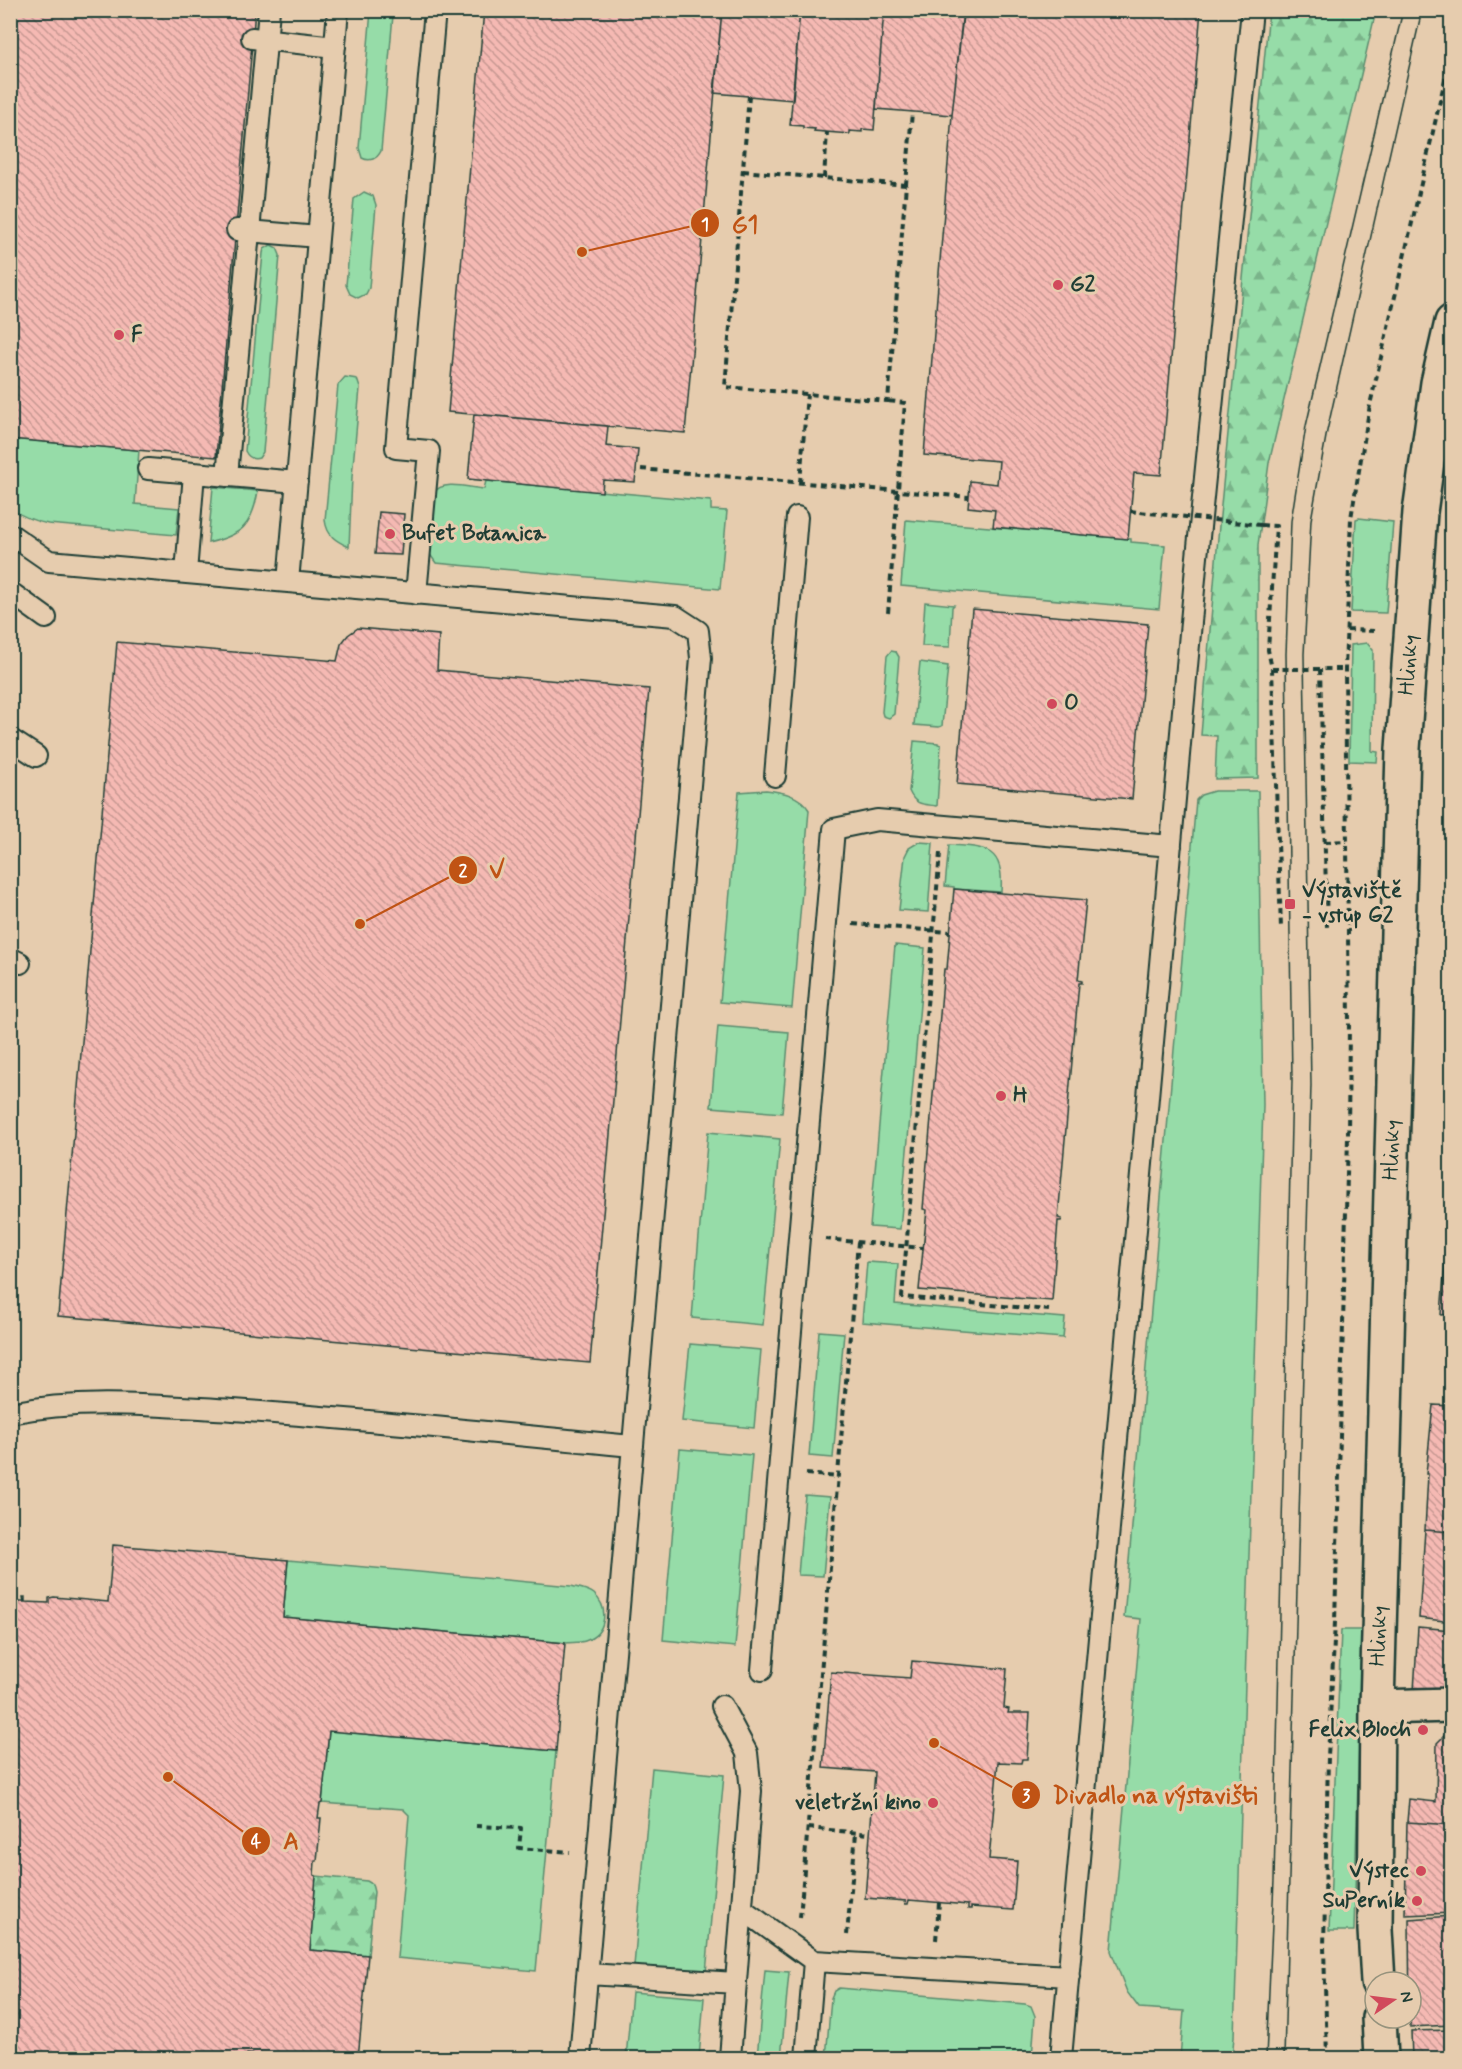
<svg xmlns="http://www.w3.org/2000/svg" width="1462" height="2069" font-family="Mynerve,sans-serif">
	<defs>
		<pattern id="forest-firs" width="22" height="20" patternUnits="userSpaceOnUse" patternTransform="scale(1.5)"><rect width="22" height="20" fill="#96dca8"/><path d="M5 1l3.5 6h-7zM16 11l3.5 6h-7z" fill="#7ab48a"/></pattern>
		<pattern id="building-back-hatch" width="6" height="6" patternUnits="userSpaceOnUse" patternTransform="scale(1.5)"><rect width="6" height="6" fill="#f5b9b3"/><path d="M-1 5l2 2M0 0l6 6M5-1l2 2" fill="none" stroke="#c69892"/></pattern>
	</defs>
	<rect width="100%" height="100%" fill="#e6ccae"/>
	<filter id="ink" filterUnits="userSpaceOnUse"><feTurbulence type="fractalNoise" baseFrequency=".0167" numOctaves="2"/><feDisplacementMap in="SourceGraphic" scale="12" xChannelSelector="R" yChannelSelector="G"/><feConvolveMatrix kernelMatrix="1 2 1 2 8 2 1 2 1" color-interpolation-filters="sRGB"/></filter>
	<g filter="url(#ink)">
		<path fill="#96dca8" stroke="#5a8c6e" stroke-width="1.5" d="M371,11H392L393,15L381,151C377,159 370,162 362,158L359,148Z
			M364,192L373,196L376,205L369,288L366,294L358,298L350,294L346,285L354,199Z
			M271,245L277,248L280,255L263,452L259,458C253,460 248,457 245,451L263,253L264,249Z
			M345,377L357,379L360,388L352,477L349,547C336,541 327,536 325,520L338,385Z
			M11,439L139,450L135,504L179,508L176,535L48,524C34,521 23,517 11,509Z
			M486,481L711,501V510L727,511L720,589L436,563L429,553L434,493C442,479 470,488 484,489Z
			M213,487L258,491C252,526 242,535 208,543Z
			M1359,518L1393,522L1386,613L1351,612L1356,519Z
			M906,520L1131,539V542L1165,545L1159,609L901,586Z
			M925,602L954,605L952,607L950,647L922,646Z
			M1367,643L1373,650L1372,751L1378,752L1377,762L1349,761L1351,645Z
			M891,651L896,652L899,657L894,714L889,718L883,716L882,712L887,656Z
			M920,662L948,666L942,726L939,727L914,725Z
			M914,741L938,743V744L941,745L937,806C922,804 915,805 909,791Z
			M766,790C783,792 800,795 809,810L792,1008L720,1002L739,792Z
			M1214,791H1258L1263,1105L1234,2037L1232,2058H1180L1184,2011L1139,2008L1127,1992L1111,1951L1141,1619L1124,1617L1196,800L1201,795Z
			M919,842L933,843L928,912L899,910L905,856L909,848Z
			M949,845C987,847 1004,848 1001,892L954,889V887L945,886Z
			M895,945L925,948L900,1229L870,1227Z
			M718,1026L789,1032L782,1113L711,1107Z
			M708,1132L780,1139L763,1325L692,1318Z
			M867,1262L898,1264L895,1304L1065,1318L1063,1338L862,1322Z
			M819,1331L844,1333L833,1458L809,1456Z
			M690,1344L761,1350L754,1428L682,1421Z
			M680,1449L752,1455L735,1647L663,1640Z
			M805,1495L830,1497L823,1576L798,1575Z
			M288,1560L571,1586C579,1588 588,1589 594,1594C610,1609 606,1634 585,1641C579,1643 571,1642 566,1643L283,1617Z
			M1341,1630H1362L1354,1931H1329Z
			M329,1731L556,1751L536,1971L397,1958L409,1815L403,1809L322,1803Z
			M652,1768L724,1775L706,1973L634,1966Z
			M765,1970L789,1972L781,2058H757Z
			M839,1988L1025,2004L1031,2006L1035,2016L1032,2058H826L831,1998L834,1991Z
			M632,1992L704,1998L699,2058H626Z"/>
		<path fill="url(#forest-firs)" stroke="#5a8c6e" stroke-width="1.5" d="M1269,11H1376L1269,463L1258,545V778L1215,779L1217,736L1201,735L1219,526Z
			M316,1876L367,1881L372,1884L374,1892L368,1955L310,1950Z"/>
		<path fill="url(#building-back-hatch)" stroke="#1f3d34" stroke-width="1.5" d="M10,10H255L216,457L10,439Z
			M484,10H722L685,433L448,412Z
			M722,10H800L793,100L714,93Z
			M800,10H884L874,130L862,129V132L850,131V134L814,131L815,129L803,128V126L790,125Z
			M884,10H915L963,15L952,115L876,109Z
			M915,10H963V15Z
			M963,10H1201L1161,475L1134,473L1128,539L993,527L995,510L968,507L969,497L970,481L997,484L999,461L924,455L952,115Z
			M474,414L608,426L606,446L638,449L635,482L603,480L602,492L468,479Z
			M379,512L404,514L401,555L375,554Z
			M972,609L1148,624L1132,799L957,784Z
			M358,628L439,635L437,670L649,689L590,1363L58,1316L117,642L337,661L341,644L348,635Z
			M1450,807H1452V925H1449Z
			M954,889L1086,900L1078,980L1082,981V983H1079L1058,1218L1062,1219L1061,1221H1058L1052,1301L919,1290L927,1210L923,1209L944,969H947Z
			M1451,1053H1452L1451,1175L1450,1058Z
			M1452,1187V1261L1445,1262Z
			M1445,1262H1452V1314L1441,1315Z
			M1433,1405L1452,1406V1532L1425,1530L1428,1474H1426Z
			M1425,1530L1452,1532V1622L1419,1618Z
			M113,1545L288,1560L283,1617L565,1643L556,1751L329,1731L322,1803L320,1804L318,1818H321L317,1861H315L314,1875L316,1876L310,1950L368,1955L358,2058H302L247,2054V2058H10V1602H24L23,1597H25V1602L49,1603V1598L54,1597L108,1602Z
			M1418,1627L1452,1630L1450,1692L1414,1691Z
			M912,1661L1007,1669L1004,1708L1009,1709L1008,1713H1030L1027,1759H1022L1021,1763L998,1762L989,1859L1017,1861L1013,1910L971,1907V1909H968V1905L909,1900L908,1904H905L906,1901L865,1898L875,1772L823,1768L831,1672L910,1678Z
			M1444,1736H1452V1825L1407,1822L1409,1799L1436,1802L1437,1743Z
			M1407,1822L1452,1825V1913L1405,1915Z
			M1452,1916V2025L1410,2027L1409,1919Z
			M1452,2030V2058H1412L1411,2031Z"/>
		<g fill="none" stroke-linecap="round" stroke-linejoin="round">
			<g stroke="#1f3d34" stroke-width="24">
				<path id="lane" d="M252,38L335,47
					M237,230L318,237
					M148,469L297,482
					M227,476L269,10
					M10,534L49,561L288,582L338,10
					M186,573L194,473
					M288,582L675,616L698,631L701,658L580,2058
					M10,592L46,618
					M416,594L429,451L396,448L435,10
					M10,739L36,756
					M775,776L797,517
					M10,958L20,963
					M10,1413C84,1398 159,1406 233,1410C367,1419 500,1434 633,1446
					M762,1670L834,829L877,820L1171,846
					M722,1706L747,1753L751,1791L730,2058
					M742,1909L814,1961L1069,1976
					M588,1974L736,1983
					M806,2058L814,1961
					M1061,2058L1196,567L1252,10"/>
			</g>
			<g stroke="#1f3d34" stroke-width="38">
				<path id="street" d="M1377,1707L1452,1705"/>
			</g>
			<g stroke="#1f3d34" stroke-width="38">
				<path id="secondary" d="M1378,1982L1375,1930L1377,1707L1403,749L1420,512L1438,383L1452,322
					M1379,2018L1381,2058"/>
			</g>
			<path stroke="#1f3d34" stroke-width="4" stroke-dasharray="6 4.5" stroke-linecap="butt" d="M749,96L725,387L888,401L912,112
				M743,171L906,185
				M824,178L827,132
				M641,469L969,497
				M800,483L807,394
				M1261,525L1276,526L1268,650L1272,669L1281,928
				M888,613L905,403L888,401
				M1347,630L1376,631
				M1272,669H1345
				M1320,669L1327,927
				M1325,842L1347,841
				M940,853L902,1297L1049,1310
				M853,924L950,932
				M825,1239L923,1248
				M806,1474L838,1477
				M476,1826L521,1828L519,1848L570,1852
				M808,1828L870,1834
				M800,1917L858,1242
				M847,1935L856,1833
				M936,1940L939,1903
				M1327,2058L1324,1947L1328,1757L1335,1622L1348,1137L1349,1022L1345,669L1351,518L1370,405L1452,49"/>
			<use href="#lane" stroke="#e6ccae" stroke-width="20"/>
			<use href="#street" stroke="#e6ccae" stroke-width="33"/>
			<use href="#secondary" stroke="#e6ccae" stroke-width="33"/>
			<path stroke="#1f3d34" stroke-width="1.5" d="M1266,2058L1274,1880L1292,1080L1286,654L1291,521L1306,426L1403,10
				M1284,2058L1311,1085L1304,654L1311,520L1327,431L1422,10"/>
			<path stroke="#1f3d34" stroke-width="4" stroke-dasharray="6 4.5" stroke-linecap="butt" d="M1130,511L1261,525"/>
		</g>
	</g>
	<g fill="#d1495b" stroke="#e6ccae" stroke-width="2">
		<circle cx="1058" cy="285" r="6"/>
		<circle cx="119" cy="335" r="6"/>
		<circle cx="390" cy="534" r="6"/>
		<circle cx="1052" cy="704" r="6"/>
		<rect x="1284" y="898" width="12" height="12" rx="3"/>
		<circle cx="1001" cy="1096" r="6"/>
		<circle cx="1423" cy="1730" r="6"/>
		<circle cx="933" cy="1803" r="6"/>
		<circle cx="1421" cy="1871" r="6"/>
		<circle cx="1417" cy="1901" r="6"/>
	</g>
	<g text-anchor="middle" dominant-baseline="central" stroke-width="6" stroke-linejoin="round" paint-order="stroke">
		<g font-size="22" font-weight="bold" fill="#1f3d34" stroke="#e6ccae" text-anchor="start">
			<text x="1070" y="285">G2</text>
			<text x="131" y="335">F</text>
			<text x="402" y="534">Bufet Botanica</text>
			<text x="1064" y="704">O</text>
			<text x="1302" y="891">Výstaviště<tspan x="1302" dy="25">- vstup G2</tspan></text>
			<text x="1013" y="1096">H</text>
			<text x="1411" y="1730" text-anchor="end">Felix Bloch</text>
			<text x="921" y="1803" text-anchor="end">veletržní kino</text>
			<text x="1409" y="1871" text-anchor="end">Výstec</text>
			<text x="1405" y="1901" text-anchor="end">SuPerník</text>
		</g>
		<g font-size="22" fill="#1f3d34" stroke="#e6ccae">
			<text transform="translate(1409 665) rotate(-86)">Hlinky</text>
			<text transform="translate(1392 1150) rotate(-88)">Hlinky</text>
			<text transform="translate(1379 1636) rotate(-88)">Hlinky</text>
		</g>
	</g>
	<path fill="none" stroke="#c05314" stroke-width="2" d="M582 252L705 223M360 924L463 870M934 1743L1026 1795M168 1777L256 1841"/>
	<g fill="#c05314" stroke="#e6ccae" stroke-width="2">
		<circle cx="582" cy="252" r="6"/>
		<circle cx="360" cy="924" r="6"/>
		<circle cx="934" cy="1743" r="6"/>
		<circle cx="168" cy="1777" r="6"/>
		<circle cx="705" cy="223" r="15"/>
		<circle cx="463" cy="870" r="15"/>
		<circle cx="1026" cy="1795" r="15"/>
		<circle cx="256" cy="1841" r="15"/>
	</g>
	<g font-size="18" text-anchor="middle" font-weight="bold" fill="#fff">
		<text x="705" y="230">1</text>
		<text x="463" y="876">2</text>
		<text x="1026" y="1801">3</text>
		<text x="256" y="1847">4</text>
	</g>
	<g font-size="24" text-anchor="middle" font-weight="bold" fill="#c05314" stroke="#e6ccae" stroke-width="6" stroke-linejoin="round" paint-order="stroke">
		<text x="745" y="232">G1</text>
		<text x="497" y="878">V</text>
		<text x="1155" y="1803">Divadlo na výstavišti</text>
		<text x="291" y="1849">A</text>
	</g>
	<rect width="1462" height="2069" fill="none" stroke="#e6ccae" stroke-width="36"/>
	<rect x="18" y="18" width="1426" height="2033" fill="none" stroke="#1f3d34" stroke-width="2" filter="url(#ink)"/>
	<g transform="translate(1393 2000) rotate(76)"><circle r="28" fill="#e6ccae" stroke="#96937d" stroke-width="1.5"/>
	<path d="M0-4.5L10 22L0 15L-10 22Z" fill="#d1495b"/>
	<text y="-9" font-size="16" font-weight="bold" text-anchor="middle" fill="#1f3d34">N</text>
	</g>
</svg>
